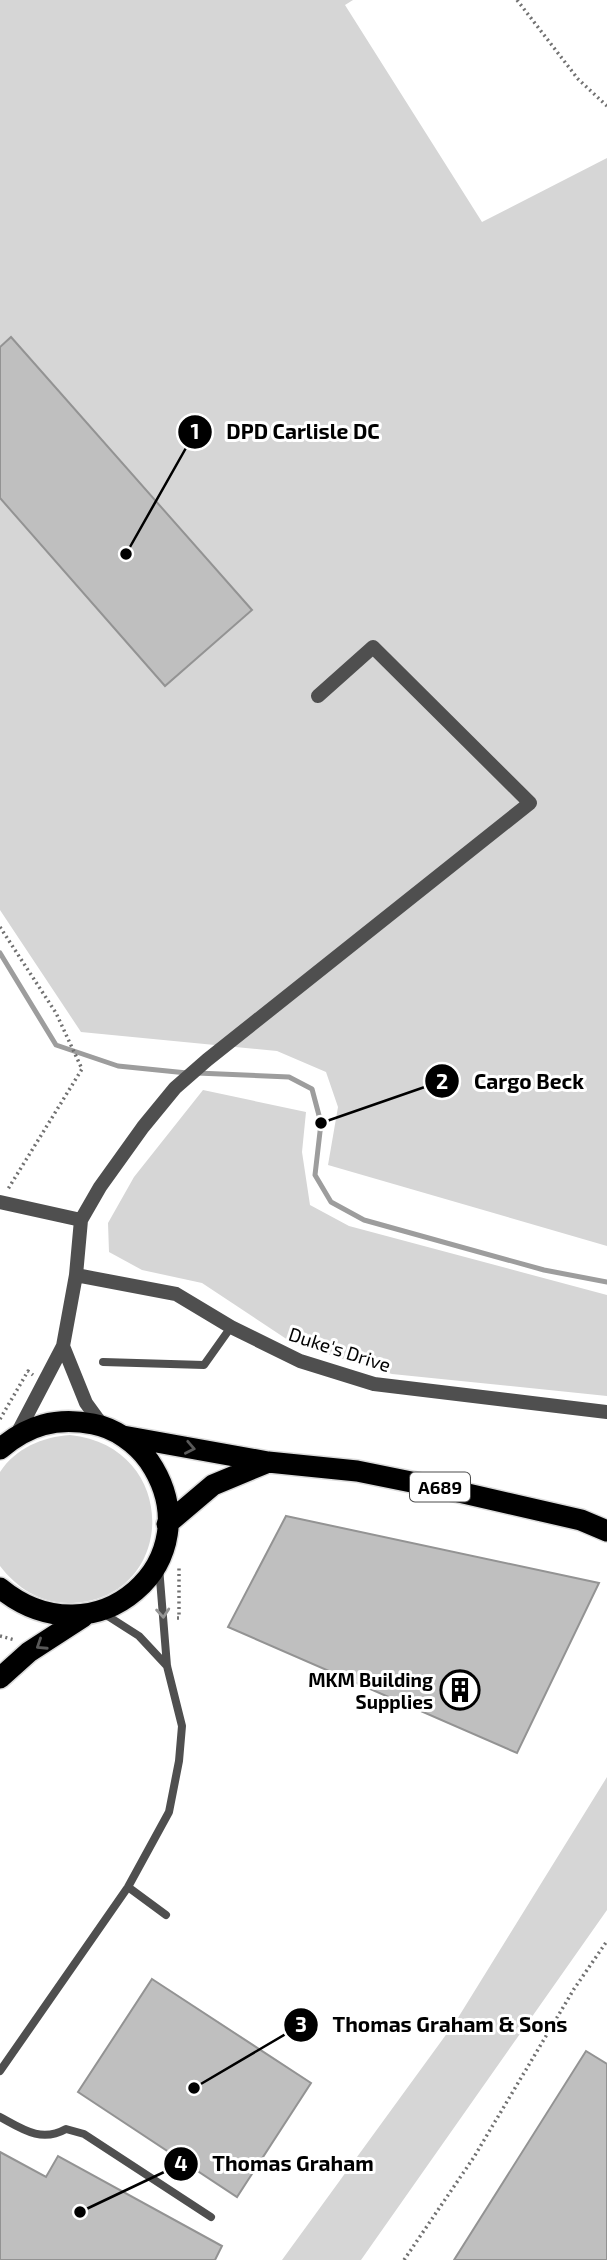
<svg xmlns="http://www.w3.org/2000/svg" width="607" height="2260" font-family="'Exo 2',sans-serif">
	<rect width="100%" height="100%" fill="#fff"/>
	<path fill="#d6d6d6" d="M0,0H353L345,5L482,222L607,158V1246L328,1165L338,1107L326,1072L277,1051L81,1032L0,910Z
		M203,1090L306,1112L302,1152L310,1205L349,1226L607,1295V1396L392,1374L294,1344L202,1283L142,1270L109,1252L108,1223L134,1177Z
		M70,1435C183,1447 177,1603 68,1603C40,1603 17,1588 0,1566V1472C16,1448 42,1437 70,1435Z
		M607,1777V1910L361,2260H282L456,2021Z"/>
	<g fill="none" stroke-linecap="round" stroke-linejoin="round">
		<path stroke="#9d9d9d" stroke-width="5" d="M0,953L56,1045L118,1066L187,1073
			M197,1073L289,1077L312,1089L321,1123L315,1175L331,1202L364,1220L544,1270L607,1282"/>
	</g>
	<path fill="#bfbfbf" stroke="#939393" stroke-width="2" d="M11,337L252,610L165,686L0,498V347Z
		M286,1516L599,1583L517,1753L228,1627Z
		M152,1979L311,2083L237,2197L78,2092Z
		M586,2051L607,2064V2260H454Z
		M0,2152L46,2177L58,2156L222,2246L215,2260H0Z"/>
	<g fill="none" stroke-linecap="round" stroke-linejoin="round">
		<g stroke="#dbdbdb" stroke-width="24">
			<path id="highway" d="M123,1436L268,1462L357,1471L446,1489L581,1520L607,1531
				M0,1449C28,1425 56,1417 93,1424C115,1428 136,1443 149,1461C216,1560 95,1666 0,1588
				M167,1524L213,1485L266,1463
				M0,1678L29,1652L83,1617"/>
		</g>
		<path stroke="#717171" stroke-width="3.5" stroke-dasharray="2 3.5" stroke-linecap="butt" d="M517,0L578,79L607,106
			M0,927L56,1013L82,1069L8,1189
			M0,1419L28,1371L33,1375
			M177,1618H179V1565
			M0,1636L15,1640
			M404,2260L474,2157L574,1989L607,1941"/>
		<path stroke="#4f4f4f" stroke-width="8" d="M103,1362L204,1365L231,1327
			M103,1613L139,1636L167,1666
			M128,1887L166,1915
			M0,2071L128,1887L169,1812L179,1761L182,1726L167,1666L159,1567
			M0,2117C22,2129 41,2143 66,2129L84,2134L211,2217"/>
		<path stroke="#4f4f4f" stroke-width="14" d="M0,1202L81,1220
			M76,1275L176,1294L231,1327L300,1361L374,1384L607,1412
			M63,1346L86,1403L102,1425
			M17,1434L63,1346L76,1275L81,1220L100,1187L143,1127L175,1088L207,1060L530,803L373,647L318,696"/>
		<use href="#highway" stroke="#000" stroke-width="21"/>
	</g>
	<defs><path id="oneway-chevron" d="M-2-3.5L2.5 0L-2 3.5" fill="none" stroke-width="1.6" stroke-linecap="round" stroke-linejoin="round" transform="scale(1.75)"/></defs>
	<g stroke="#595959">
		<use href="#oneway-chevron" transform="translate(190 1448) rotate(11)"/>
		<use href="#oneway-chevron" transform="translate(41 1645) rotate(147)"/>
	</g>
	<use stroke="#959595" href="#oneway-chevron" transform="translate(163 1613) rotate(85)"/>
	<defs>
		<g id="building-ring" transform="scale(2.0125)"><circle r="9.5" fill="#fff" stroke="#000" stroke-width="1.5"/><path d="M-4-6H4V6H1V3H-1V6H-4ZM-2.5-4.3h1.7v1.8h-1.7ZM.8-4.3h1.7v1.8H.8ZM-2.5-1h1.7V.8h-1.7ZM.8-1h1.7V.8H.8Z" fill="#000"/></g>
	</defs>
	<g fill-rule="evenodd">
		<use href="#building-ring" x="460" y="1690"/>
	</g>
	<g text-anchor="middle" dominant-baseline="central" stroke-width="6" stroke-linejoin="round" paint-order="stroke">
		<rect fill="#fff" stroke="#4c4c4c" stroke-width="2" x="410" y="1472.5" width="60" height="29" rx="5"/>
		<g font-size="18" font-weight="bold" fill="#000">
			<text x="440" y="1487">A689</text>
		</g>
		<g font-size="19" fill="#000" stroke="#fff">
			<text transform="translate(340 1349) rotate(18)">Duke's Drive</text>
		</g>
		<g font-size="19" font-weight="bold" fill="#000" stroke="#fff" text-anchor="end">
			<text x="433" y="1679">MKM Building<tspan x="433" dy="22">Supplies</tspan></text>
		</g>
	</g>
	<path fill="none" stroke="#000" stroke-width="2.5" d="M126 554L195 432M321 1123L442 1081M194 2088L301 2025M80 2212L181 2164"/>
	<g fill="#000" stroke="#fff" stroke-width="2.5">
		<circle cx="126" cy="554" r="7"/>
		<circle cx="321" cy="1123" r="7"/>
		<circle cx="194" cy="2088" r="7"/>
		<circle cx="80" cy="2212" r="7"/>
		<circle cx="195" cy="432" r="18"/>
		<circle cx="442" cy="1081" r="18"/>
		<circle cx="301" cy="2025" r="18"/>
		<circle cx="181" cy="2164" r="18"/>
	</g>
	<g font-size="21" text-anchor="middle" font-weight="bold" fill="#fff">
		<text x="195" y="439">1</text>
		<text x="442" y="1089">2</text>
		<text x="301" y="2032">3</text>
		<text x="181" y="2171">4</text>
	</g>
	<g font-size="21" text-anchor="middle" font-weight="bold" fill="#000" stroke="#fff" stroke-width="6" stroke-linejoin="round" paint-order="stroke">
		<text x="303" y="439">DPD Carlisle DC</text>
		<text x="529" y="1089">Cargo Beck</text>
		<text x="450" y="2032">Thomas Graham &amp; Sons</text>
		<text x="293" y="2171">Thomas Graham</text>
	</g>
</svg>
